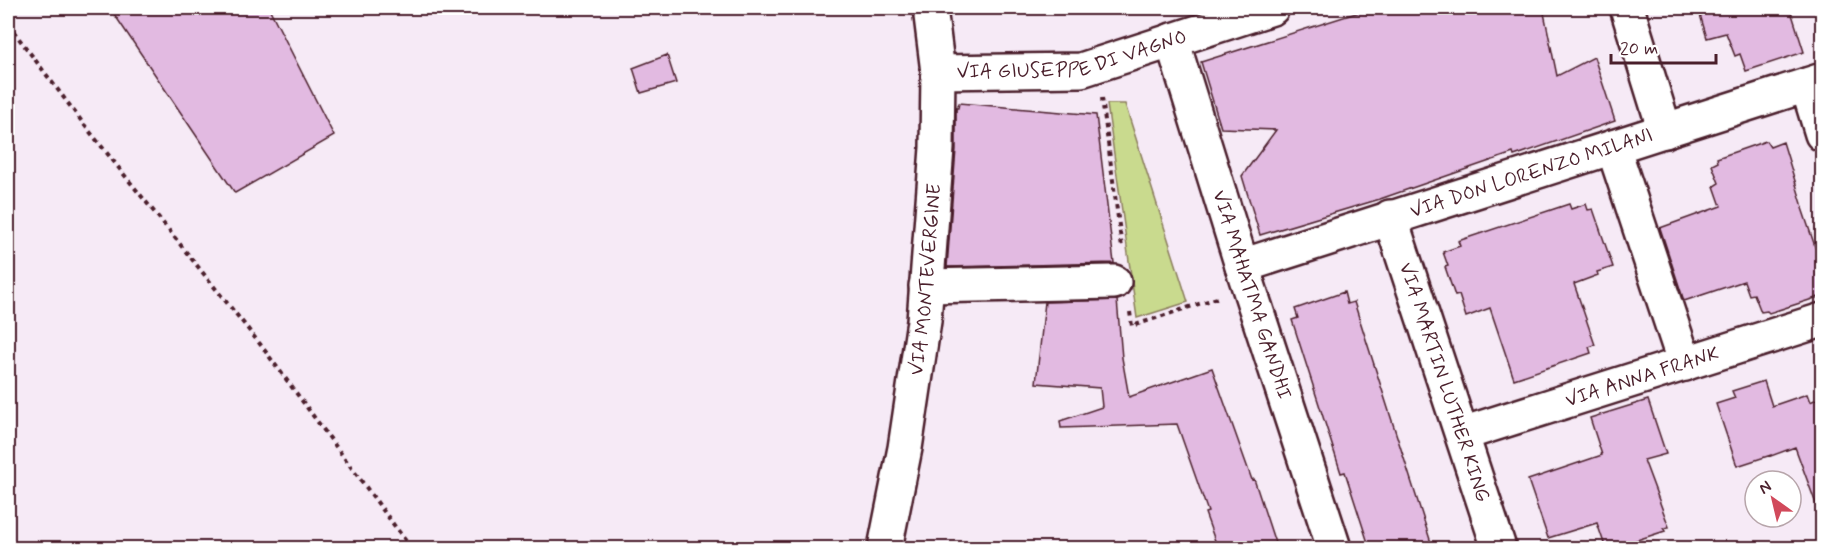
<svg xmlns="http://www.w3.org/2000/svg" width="1830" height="556" font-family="Mynerve,sans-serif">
	<rect width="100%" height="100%" fill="#f6eaf6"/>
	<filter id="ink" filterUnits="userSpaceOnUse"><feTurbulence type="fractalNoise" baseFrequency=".0167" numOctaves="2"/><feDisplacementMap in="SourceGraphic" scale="12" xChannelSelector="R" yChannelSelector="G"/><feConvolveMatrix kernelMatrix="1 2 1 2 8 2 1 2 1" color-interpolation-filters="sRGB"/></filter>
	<g filter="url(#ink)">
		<path fill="#c9da8e" stroke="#8a7c5c" stroke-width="1.5" d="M1107,104H1125L1188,302L1137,318Z"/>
		<path fill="#e2bae1" stroke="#4a1f2b" stroke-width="1.5" d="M110,8H269L334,136L235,193Z
			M1372,8H1543L1557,76L1594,57L1615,121L1514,156L1513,153L1380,199L1260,235L1242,176L1276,130L1221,128L1201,62Z
			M1698,8H1790L1804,52L1746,71L1740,54L1735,56L1726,33L1707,38Z
			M667,55L676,83L641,93L633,68Z
			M959,103L1096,115L1114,263L947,267L956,149V108H958Z
			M1766,141L1770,147L1783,142L1803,207L1802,208L1822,267V296L1769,313L1767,311L1761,312L1754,294L1749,295L1744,281L1684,301L1660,228L1721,206L1714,186L1719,183L1712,165L1718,162L1717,158Z
			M1569,204L1571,209L1586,204L1588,210L1593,209L1613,267L1597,272L1598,275L1574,284L1595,345L1589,347L1591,353L1514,379L1490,308L1466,317L1459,295L1455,296L1445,267L1448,266L1443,252L1460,246L1458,241Z
			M1344,292L1347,304L1354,302L1433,549H1370L1345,472L1341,473L1292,320L1298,318L1295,309Z
			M1117,300L1122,358L1129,397L1212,368L1252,480L1254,479L1277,549H1218L1205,513L1208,512L1177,424L1061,428L1060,421L1102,407L1100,388L1036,383L1045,302Z
			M1764,381L1772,406L1807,394L1810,402L1822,397V512H1819L1795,447L1771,456V455L1737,466L1716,404L1735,398L1732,391Z
			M1648,400L1666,454L1644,460L1669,527L1663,528L1665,531L1609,549H1606L1597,523L1548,538L1528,480L1602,455L1590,418Z"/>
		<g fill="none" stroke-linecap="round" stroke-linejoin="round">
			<g stroke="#4a1f2b" stroke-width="38">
				<g id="minor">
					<path d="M1627,8L1665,131"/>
					<path id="s1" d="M1172,40L1242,266L1334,548"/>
					<path id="s2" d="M938,72L1081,70L1272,8"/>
					<path d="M1807,85L1822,134"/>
					<path d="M1613,147L1685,364"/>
					<path id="s3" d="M1390,217L1499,548"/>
					<path id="s4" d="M1242,266L1822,80"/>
					<path d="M926,286L1114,282"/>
					<path id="s5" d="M1462,434L1822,320"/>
				</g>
			</g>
			<g stroke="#4a1f2b" stroke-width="38">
				<g id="tertiary">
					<path id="s6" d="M885,548L905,448L924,321L937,148L938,72L930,8"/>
				</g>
			</g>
			<path stroke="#4a1f2b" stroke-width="4" stroke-dasharray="4.5 4.5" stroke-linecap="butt" d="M8,24L86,127L260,344L411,548
				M1102,98L1122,248
				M1130,312L1132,326L1217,298"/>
			<use href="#minor" stroke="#fff" stroke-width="33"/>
			<use href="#tertiary" stroke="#fff" stroke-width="33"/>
		</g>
	</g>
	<g text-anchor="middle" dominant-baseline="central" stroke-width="6" stroke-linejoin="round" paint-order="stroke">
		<g font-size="20" fill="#4a1f2b" stroke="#fff">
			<text stroke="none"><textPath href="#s2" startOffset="136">VIA GIUSEPPE DI VAGNO</textPath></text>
			<text stroke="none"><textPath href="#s4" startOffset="304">VIA DON LORENZO MILANI</textPath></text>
			<text stroke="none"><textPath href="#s6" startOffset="272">VIA MONTEVERGINE</textPath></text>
			<text stroke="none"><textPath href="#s1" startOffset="267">VIA MAHATMA GANDHI</textPath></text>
			<text stroke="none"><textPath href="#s5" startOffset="189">VIA ANNA FRANK</textPath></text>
			<text stroke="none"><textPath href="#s3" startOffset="174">VIA MARTIN LUTHER KING</textPath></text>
		</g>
	</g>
	<rect width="1830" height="556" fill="none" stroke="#fff" stroke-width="30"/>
	<rect x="15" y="15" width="1800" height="526" fill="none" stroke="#4a1f2b" stroke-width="2" filter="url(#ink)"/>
	<g transform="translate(1773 499) rotate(326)"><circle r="28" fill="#ffffff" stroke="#b7a5aa" stroke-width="1.5"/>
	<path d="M0-4.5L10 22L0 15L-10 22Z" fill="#d1495b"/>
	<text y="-9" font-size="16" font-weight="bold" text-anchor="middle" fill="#4a1f2b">N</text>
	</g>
	<path d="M1611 54v9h105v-9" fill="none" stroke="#4a1f2b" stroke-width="3"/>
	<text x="1620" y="54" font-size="18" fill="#4a1f2b" stroke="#ffffff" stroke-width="4.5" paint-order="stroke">20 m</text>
</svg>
